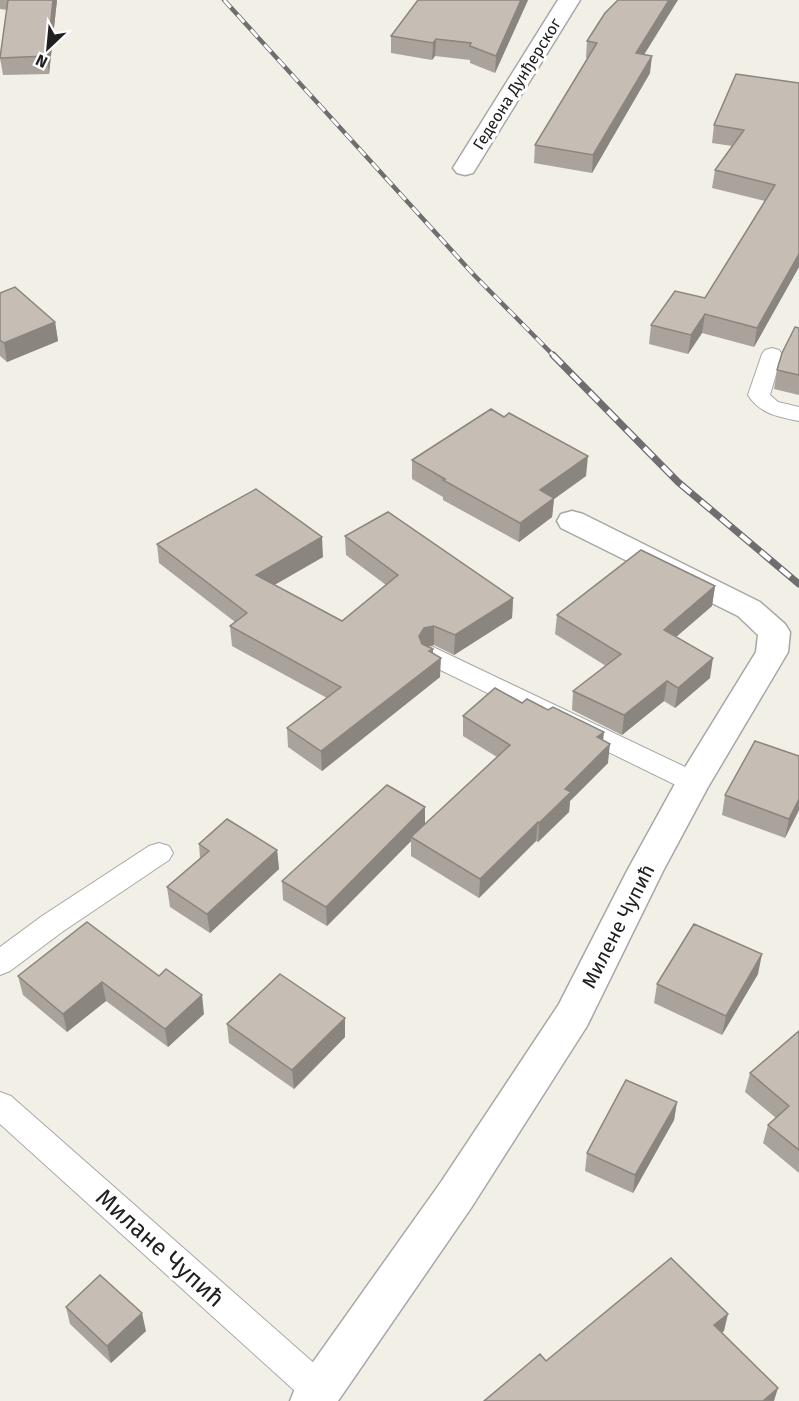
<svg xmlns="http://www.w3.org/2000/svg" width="799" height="1401" font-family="'Fira Sans',sans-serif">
	<rect width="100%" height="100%" fill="#f1efe6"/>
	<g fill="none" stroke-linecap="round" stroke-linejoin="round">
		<g stroke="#a7a7a7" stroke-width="2">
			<path id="lane" d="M772,348L779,350L782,354L770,395L778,402L799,407V421C778,417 760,414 748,395L762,354L765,350Z
				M433,647L702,775L706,782L702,789L693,792L684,789L424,662L421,656L424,650Z
				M159,843L169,846L173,853L169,860L62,932L10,971L0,975V947L42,916L149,846Z
				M0,1092L11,1096L332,1379L337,1391L333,1401H306L0,1124Z"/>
		</g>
		<g stroke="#a7a7a7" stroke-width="3">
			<path id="street" d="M558,0H580L473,173L465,175L457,173L453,168Z
				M572,511L583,514L760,602L785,624L790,632L788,652L708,787L663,871L587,1026L471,1208L338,1401H290L296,1386L441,1182L559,1004L627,871L676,782L756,652L758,635L738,616L561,528L557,521L561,514Z"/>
		</g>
		<use href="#lane" fill="#fff" fill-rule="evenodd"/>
		<use href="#street" fill="#fff" fill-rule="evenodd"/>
		<g stroke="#6e6e6e" stroke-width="4.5">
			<path id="rail-far1" d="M224,0L474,275L555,357"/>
		</g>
		<g stroke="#6e6e6e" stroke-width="7">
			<path id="rail" d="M553,355L678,482L799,584"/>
		</g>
		<use href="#rail-far1" stroke="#fff" stroke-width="3" stroke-dasharray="10" stroke-linecap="butt"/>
		<use href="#rail" stroke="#fff" stroke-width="4.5" stroke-dasharray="13" stroke-linecap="butt"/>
	</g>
	<path fill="#aaa39c" d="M0,0H57L49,74L3,75L0,58L7,10L0,9Z
		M528,0L495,73L470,63V60L435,56L432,60L391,53V36Z
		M605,13L644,55L650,73L592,173L534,163L535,145L588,58H586L587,41Z
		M799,83V267L754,347L702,333L688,354L649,344L651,325L705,298L765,201L712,188L715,170L732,146L712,143L714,125Z
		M0,293L55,322L58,341L7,362L0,356Z
		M799,328V395L774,389L777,370Z
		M412,460L586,476L554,499L552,517L519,542L443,500V497L412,479Z
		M345,536L513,598L512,618L454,655L434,645L428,647L433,649V653L440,677L322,771L288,747L287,728L327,698L232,646L230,626L235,622L159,563L157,544L323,557L274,585L342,621L386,585L346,555Z
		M715,586L712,606L676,637L710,678L675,708L664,701L622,735L572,710L573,691L606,666L555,634L557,615Z
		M522,703L603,740L608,763L570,801L569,812L538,842L536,841L479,898L411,856V841L327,926L283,900L282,881L425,824L497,757L463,736V716Z
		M799,756V810L785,838L722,815L725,795Z
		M199,844L277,850L279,869L210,933L170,907L167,887L200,858Z
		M87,922L204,1014L168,1047L106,1001L67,1032L23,995L18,976Z
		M758,974L722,1035L654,1003L657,984Z
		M345,1018V1037L294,1089L229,1043L227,1024Z
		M799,1031V1173L763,1143L768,1125L776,1118L745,1092L750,1073Z
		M677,1102L674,1120L633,1193L585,1171L587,1153Z
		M66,1307L146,1331L111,1363L70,1324Z"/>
	<path fill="#8b857f" d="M53,0H57L49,74L47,56Z
		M521,0H528L495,73L496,56Z
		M669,0H678L634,71L636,53Z
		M436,39L435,56L432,60L433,43Z
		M652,56L650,73L592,173L593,155Z
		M799,254V267L754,347L757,328Z
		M705,314L702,333L688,354L691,335Z
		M55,322L58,341L7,362L4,343Z
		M588,456L586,476L554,499L552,517L519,542L520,523L540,490Z
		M322,537L323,557L257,595L256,575Z
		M715,586L712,606L662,649L664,630Z
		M513,598L512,618L454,655L455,635Z
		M434,626V645L423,648L419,636L424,628Z
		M433,649L432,664L441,658L440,677L322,771L321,751Z
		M713,658L710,678L675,708L678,688Z
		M667,681L664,701L622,735L624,715Z
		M604,732L602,751L597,737Z
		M610,744L608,763L570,801L569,812L538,842L539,823L565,789Z
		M799,799V810L785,838L789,819Z
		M425,807V826L411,837V841L327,926L326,907Z
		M538,822L536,841L479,898L480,879Z
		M277,850L279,869L210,933L207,914Z
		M762,954L758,974L722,1035L726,1016Z
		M102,982L106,1001L67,1032L63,1014Z
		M202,995L204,1014L168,1047L165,1029Z
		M345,1018V1037L294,1089L292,1070Z
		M677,1102L674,1120L633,1193L635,1175Z
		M142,1313L146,1331L111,1363L107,1346Z
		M728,1314L724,1331L710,1342L714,1325Z
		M778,1388L774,1401H763Z"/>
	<path fill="#c6beb5" stroke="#8b857f" stroke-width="1.5" d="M8,0H53L47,56L0,58Z
		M418,0H521L496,56L470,46L471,43L436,39L433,43L391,36Z
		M618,0H669L636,53L652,56L593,155L535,145L597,43L587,41L605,13Z
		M736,74L799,83V254L757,328L705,314L691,335L651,325L675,291L705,298L775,185L715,170L744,130L714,125Z
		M15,287L55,322L4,343L0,340V293Z
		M795,327L799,328V375L777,370L782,353Z
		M491,409L504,417L509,413L588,456L540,490L554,498L520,523L443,480L445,479L412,460Z
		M256,489L322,537L256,575L342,621L398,575L345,536L388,512L513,598L455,635L434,626L424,628L419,636L422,644L433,649L429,651L441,658L321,751L287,728L341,687L230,626L247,613L157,544Z
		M641,550L715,586L664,630L713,658L678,688L667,681L624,715L573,691L621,654L557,615Z
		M495,688L522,703L527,699L548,710L553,707L604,732L597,737L610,744L565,789L571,792L539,823L538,822L480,879L411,837L510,745L463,716Z
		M755,741L799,756V799L789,819L725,795Z
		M387,785L425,807L326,907L282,881Z
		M227,819L277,850L207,914L167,887L209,851L199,844Z
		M87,922L159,976L166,969L202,995L165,1029L102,982L63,1014L18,976Z
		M694,924L762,954L726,1016L657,984Z
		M280,974L345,1018L292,1070L227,1024Z
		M799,1031V1150L768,1125L789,1106L750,1073Z
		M626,1080L677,1102L635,1175L587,1153Z
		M671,1258L728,1314L714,1325L778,1388L763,1401H484L540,1354L546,1361Z
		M100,1275L142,1313L107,1346L66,1307Z"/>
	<g text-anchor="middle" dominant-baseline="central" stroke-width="6" stroke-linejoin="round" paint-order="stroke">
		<g font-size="16" fill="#202020" stroke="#fff">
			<text transform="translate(517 84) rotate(-58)">Гедеона Дунђерског</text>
		</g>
		<g font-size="20" fill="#202020" stroke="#fff">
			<text transform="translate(618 926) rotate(-63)">Милене Чупић</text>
		</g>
		<g font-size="24" fill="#202020" stroke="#fff">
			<text transform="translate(160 1248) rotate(42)">Милане Чупић</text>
		</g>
	</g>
	<g transform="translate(48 48) rotate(206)" stroke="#ffffff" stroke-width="4.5" paint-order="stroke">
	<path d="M0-4.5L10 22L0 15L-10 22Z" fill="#202020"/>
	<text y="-9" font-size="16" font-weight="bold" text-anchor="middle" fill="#202020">N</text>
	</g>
</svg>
